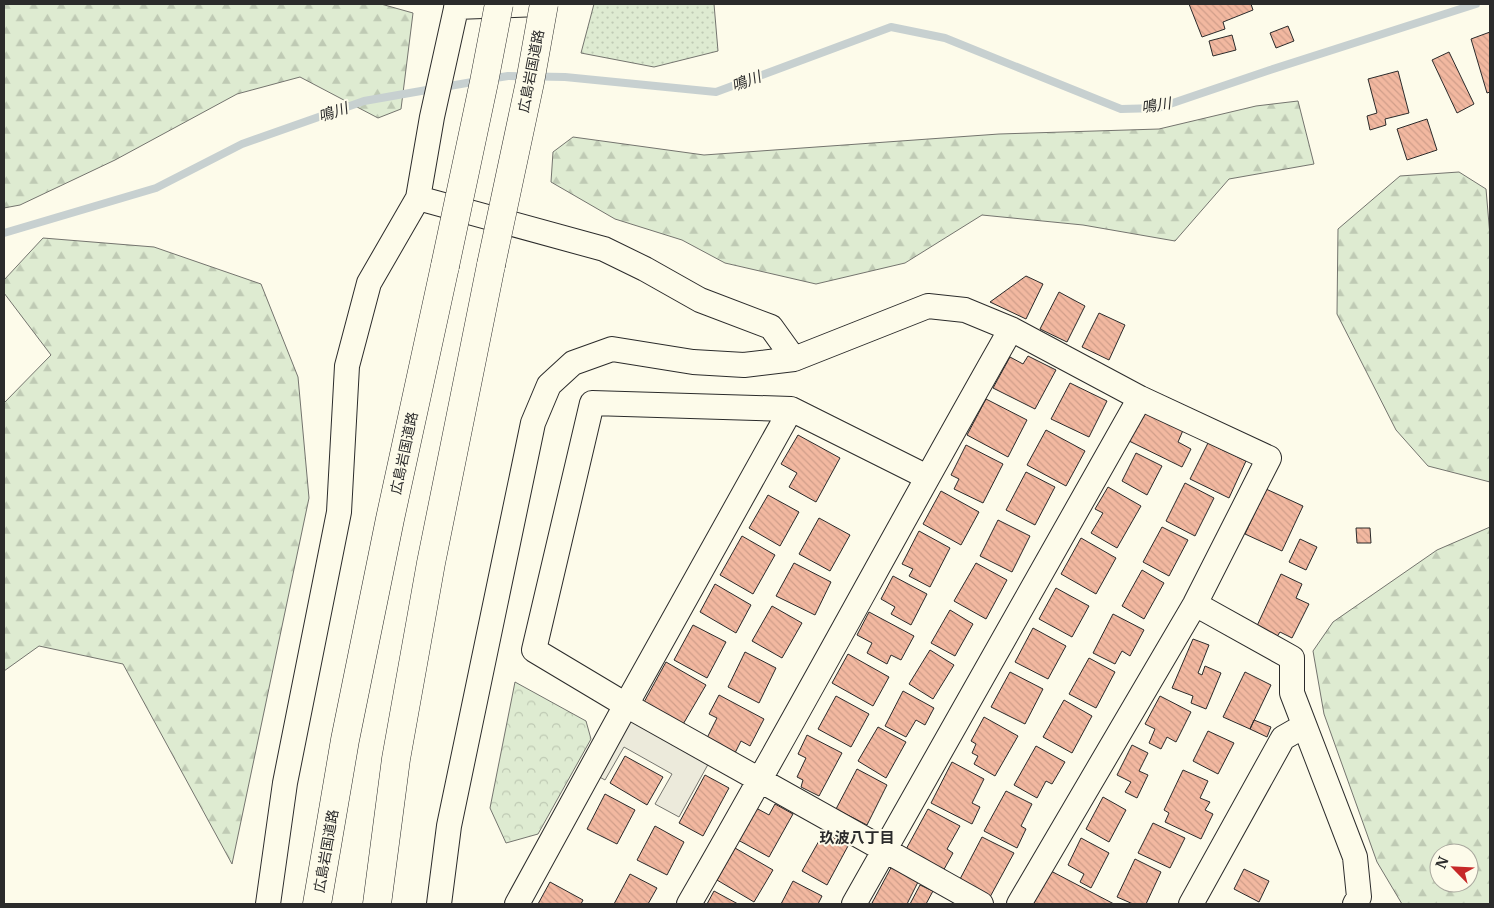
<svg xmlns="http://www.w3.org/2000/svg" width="1494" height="908" font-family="Merriweather,'Noto Sans JP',serif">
	<defs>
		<pattern id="grass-dots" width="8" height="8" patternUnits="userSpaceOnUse" patternTransform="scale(1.25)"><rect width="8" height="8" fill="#deebd1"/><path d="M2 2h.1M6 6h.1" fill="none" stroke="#bfcab4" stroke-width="1.8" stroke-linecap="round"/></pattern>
		<pattern id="forest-firs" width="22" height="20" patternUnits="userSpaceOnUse" patternTransform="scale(1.25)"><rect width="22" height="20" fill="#deebd1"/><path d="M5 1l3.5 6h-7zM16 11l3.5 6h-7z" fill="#bfcab4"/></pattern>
		<pattern id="park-crowns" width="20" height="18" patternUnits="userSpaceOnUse" patternTransform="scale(1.25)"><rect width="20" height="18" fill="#deebd1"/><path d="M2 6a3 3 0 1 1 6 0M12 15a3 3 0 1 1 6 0" fill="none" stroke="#bfcab4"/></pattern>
		<pattern id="building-back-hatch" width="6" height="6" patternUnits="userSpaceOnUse" patternTransform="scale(1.25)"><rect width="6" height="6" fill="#f2b8a0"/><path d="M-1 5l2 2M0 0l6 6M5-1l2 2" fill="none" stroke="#d09e8a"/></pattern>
	</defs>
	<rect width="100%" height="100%" fill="#fdfbea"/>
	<path fill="url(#grass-dots)" stroke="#74746e" d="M594,4H714L718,51L654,67L581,53Z"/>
	<path fill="url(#forest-firs)" stroke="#74746e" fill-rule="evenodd" d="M4,4H381L413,13L401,109L378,118L300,77L237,94L115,160L20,205L4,208Z
		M1298,101L1314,164L1229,179L1175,241L1083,225L982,215L905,263L816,284L725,263L682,240L615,219L551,182L553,152L573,137L704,155L999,134L1159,129L1256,106Z
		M1459,172L1486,189L1490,236V482L1428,466L1396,430L1337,314L1338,229L1400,176Z
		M43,238L154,247L261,284L298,377L309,498L232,864L123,664L39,646L4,671V403L51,355L4,293V280Z
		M1490,527V904H1402L1377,862L1324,714L1313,651L1333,622L1437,550ZM1439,853H1469V883H1439Z"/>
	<path fill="url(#park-crowns)" stroke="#74746e" d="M515,682L586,721L591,739L538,834L506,843L490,808Z"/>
	<path fill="#eceadb" stroke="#74746e" d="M642,719L711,759L679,817L655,804L672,774L624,747L605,780L594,774L624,722Z"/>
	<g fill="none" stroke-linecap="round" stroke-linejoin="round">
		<path stroke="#c7d0d0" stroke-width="8" d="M489,79L508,76L565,77L716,92L891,27L945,38L1121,109L1158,108L1270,70L1476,4
			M4,233L156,188L242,144L364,101L478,81"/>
	</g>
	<path fill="url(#building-back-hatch)" stroke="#2b2b2b" d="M1189,4H1251L1253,10L1223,22L1225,29L1202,37Z
		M1288,26L1294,41L1276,48L1270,33Z
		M1490,32V92L1487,93L1471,39Z
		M1232,35L1236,50L1213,56L1209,41Z
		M1449,52L1474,104L1457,113L1432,60Z
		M1398,71L1409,113L1385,119L1386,125L1370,130L1367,116L1377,113L1368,79Z
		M1427,119L1437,150L1407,160L1397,129Z
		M1026,276L1043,284L1026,319L990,302Z
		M1059,292L1085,306L1067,342L1040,329Z
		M1099,313L1125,325L1109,360L1082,347Z
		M1028,356L1056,370L1035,409L993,388L1010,357L1023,364Z
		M1070,383L1107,401L1089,437L1051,419Z
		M986,399L1027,420L1008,457L967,435Z
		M1143,407L1184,428L1178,442L1191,449L1182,467L1127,440Z
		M1046,430L1085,451L1066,486L1027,465Z
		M798,435L840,458L816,502L789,487L797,473L781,464Z
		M1208,443L1246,461L1229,498L1190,479Z
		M966,445L1003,464L983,503L954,489L959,479L951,475Z
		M1136,453L1162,466L1147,495L1122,481Z
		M1026,472L1055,487L1035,525L1006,510Z
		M1185,483L1214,498L1195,536L1166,521Z
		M1108,487L1141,506L1117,548L1091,533L1103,513L1095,509Z
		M1266,489L1303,506L1282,551L1245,534Z
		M941,491L979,512L961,545L923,524Z
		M768,495L799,512L780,546L749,528Z
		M819,518L850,535L830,571L799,554Z
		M998,520L1030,536L1012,572L980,556Z
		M1162,527L1188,540L1169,576L1143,562Z
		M1356,528H1370L1371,543H1357Z
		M919,531L950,548L930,587L909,576L913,569L902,564Z
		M742,536L775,555L753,594L720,575Z
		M1081,538L1116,558L1096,594L1061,574Z
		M1300,539L1317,547L1306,570L1289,562Z
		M794,563L831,582L815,615L776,596Z
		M976,563L1007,580L986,619L954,601Z
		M1142,570L1164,583L1144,619L1122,606Z
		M1281,574L1302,584L1296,598L1309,604L1292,638L1280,632L1276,638L1256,628Z
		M893,576L927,594L911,625L891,614L895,607L881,599Z
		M715,584L751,605L736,633L700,612Z
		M1056,588L1089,606L1072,637L1039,619Z
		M772,606L802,623L782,658L752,641Z
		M950,610L973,624L955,656L931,643Z
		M869,612L914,636L901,660L891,655L887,664L867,653L872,643L857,635Z
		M1113,614L1144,630L1130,656L1122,651L1115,664L1093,653Z
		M693,625L726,642L707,678L674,660Z
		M1033,628L1066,646L1048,679L1015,662Z
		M1193,639L1209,645L1198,673L1202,675L1205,666L1221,673L1206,709L1191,703L1193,696L1172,688Z
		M930,650L954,665L933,699L909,684Z
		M745,652L776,668L759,703L728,687Z
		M848,654L889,677L873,706L832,683Z
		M1089,658L1115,672L1096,708L1069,694Z
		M666,662L706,685L682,726L643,704Z
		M1010,672L1043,689L1025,724L991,707Z
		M1245,672L1271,685L1250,729L1223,717Z
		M903,691L934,708L925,725L916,720L906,737L885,726Z
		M719,695L764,719L750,746L741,741L735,753L707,738L717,718L709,714Z
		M836,696L869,714L851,747L818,729Z
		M1160,696L1191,712L1176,742L1167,737L1161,749L1149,743L1155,729L1145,724Z
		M1064,700L1092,716L1072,753L1043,737Z
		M984,717L1018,736L995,776L974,764L978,756L972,753L976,744L971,741Z
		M1254,720L1271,727L1267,737L1250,729Z
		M878,727L906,742L886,778L858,761Z
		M1208,731L1234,743L1218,774L1193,761Z
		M807,735L842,753L819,796L801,787L803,780L797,777L806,758L798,754Z
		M1132,745L1148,753L1139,771L1148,775L1137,798L1125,792L1131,782L1117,775Z
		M1036,746L1065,762L1052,784L1046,781L1037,798L1014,785Z
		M625,756L663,777L647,805L610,783Z
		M952,762L984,779L972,803L980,807L972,824L931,803Z
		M857,769L887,785L867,825L836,809Z
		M1183,770L1208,781L1200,798L1210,802L1205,810L1213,814L1201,839L1165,822L1169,813L1164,810Z
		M705,775L729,788L703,836L679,823Z
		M1006,791L1032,804L1021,826L1026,829L1017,848L984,831Z
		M605,794L635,810L617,844L587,829Z
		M1103,797L1126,810L1109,842L1086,829Z
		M775,804L793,814L769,857L738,840L756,808L769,815Z
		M928,809L960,826L947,849L953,853L942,873L904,853Z
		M1153,823L1185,838L1170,868L1138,853Z
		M655,826L684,842L667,875L637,860Z
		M824,832L848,846L827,885L802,871Z
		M982,837L1014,853L990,897L959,881Z
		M1081,838L1109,853L1091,888L1080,882L1084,874L1068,865Z
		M735,848L773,870L754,902L717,880Z
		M1135,859L1161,872L1146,904H1133L1117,897Z
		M893,864L920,878L907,904H875L872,903Z
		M1244,869L1269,881L1259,902L1234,889Z
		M1049,870L1114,904H1030Z
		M630,874L657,888L648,904H614Z
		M793,881L822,896L818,904H781Z
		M550,882L583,900L581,904H538Z
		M920,885L933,891L926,904H910Z
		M714,891L738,904H707Z"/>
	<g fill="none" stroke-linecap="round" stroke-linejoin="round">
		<g stroke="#2b2b2b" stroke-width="26">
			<path id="street" d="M456,7L540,4
				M418,198L604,249L645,269L700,300L771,327L794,359
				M927,477L791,409L592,403L534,650L626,705L981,904
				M1195,604L1292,658V693L1355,857L1359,897L1355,904
				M268,904L285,783L339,512L347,366L369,283L418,198L432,117L457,4
				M439,904L449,826L533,423L549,385L573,363L612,349L693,362L744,365L794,359L928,306L965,310L1011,329L1140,398L1269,458L1195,604L1019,904
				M517,904L626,705L791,409
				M689,904C799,714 902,520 1011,329
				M854,904L1140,398
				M1191,904L1283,738L1304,726"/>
		</g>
		<g stroke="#2b2b2b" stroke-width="29">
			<path id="highway" d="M317,904L345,740L390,519L445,266
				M377,904L396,759L431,563L491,265"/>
		</g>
		<use href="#street" stroke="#fdfbea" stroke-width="24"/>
		<use href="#highway" stroke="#fdfbea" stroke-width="28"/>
		<g stroke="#2b2b2b" stroke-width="29" stroke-linecap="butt">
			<path id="highway-bridge" d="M491,265L530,82L544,4
				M445,266L484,82L499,4"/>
		</g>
		<use href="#highway-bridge" stroke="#fdfbea" stroke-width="28"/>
	</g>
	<g text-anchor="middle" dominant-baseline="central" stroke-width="4" stroke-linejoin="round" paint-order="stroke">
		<g font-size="14" fill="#2b2b2b" stroke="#fdfbea">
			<text transform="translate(531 71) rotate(-79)">広島岩国道路</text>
			<text transform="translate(404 453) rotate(-78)">広島岩国道路</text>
			<text transform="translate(326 851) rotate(-80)">広島岩国道路</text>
		</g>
		<g font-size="15" font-style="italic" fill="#2b2b2b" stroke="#fdfbea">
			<text transform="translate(746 81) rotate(-21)">鳴川</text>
			<text transform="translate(1156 105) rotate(-9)">鳴川</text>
			<text transform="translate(333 112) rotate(-19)">鳴川</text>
		</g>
		<g font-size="15" font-weight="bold" fill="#2b2b2b" stroke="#fdfbea">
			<text x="857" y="837">玖波八丁目</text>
		</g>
	</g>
	<rect width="1494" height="908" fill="none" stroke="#2b2b2b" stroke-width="10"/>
	<g transform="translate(1454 868) rotate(294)"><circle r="24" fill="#fdfbea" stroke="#a9a89e"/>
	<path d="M0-4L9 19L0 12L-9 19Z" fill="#c62828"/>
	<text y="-8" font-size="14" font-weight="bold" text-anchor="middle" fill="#2b2b2b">N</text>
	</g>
</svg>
